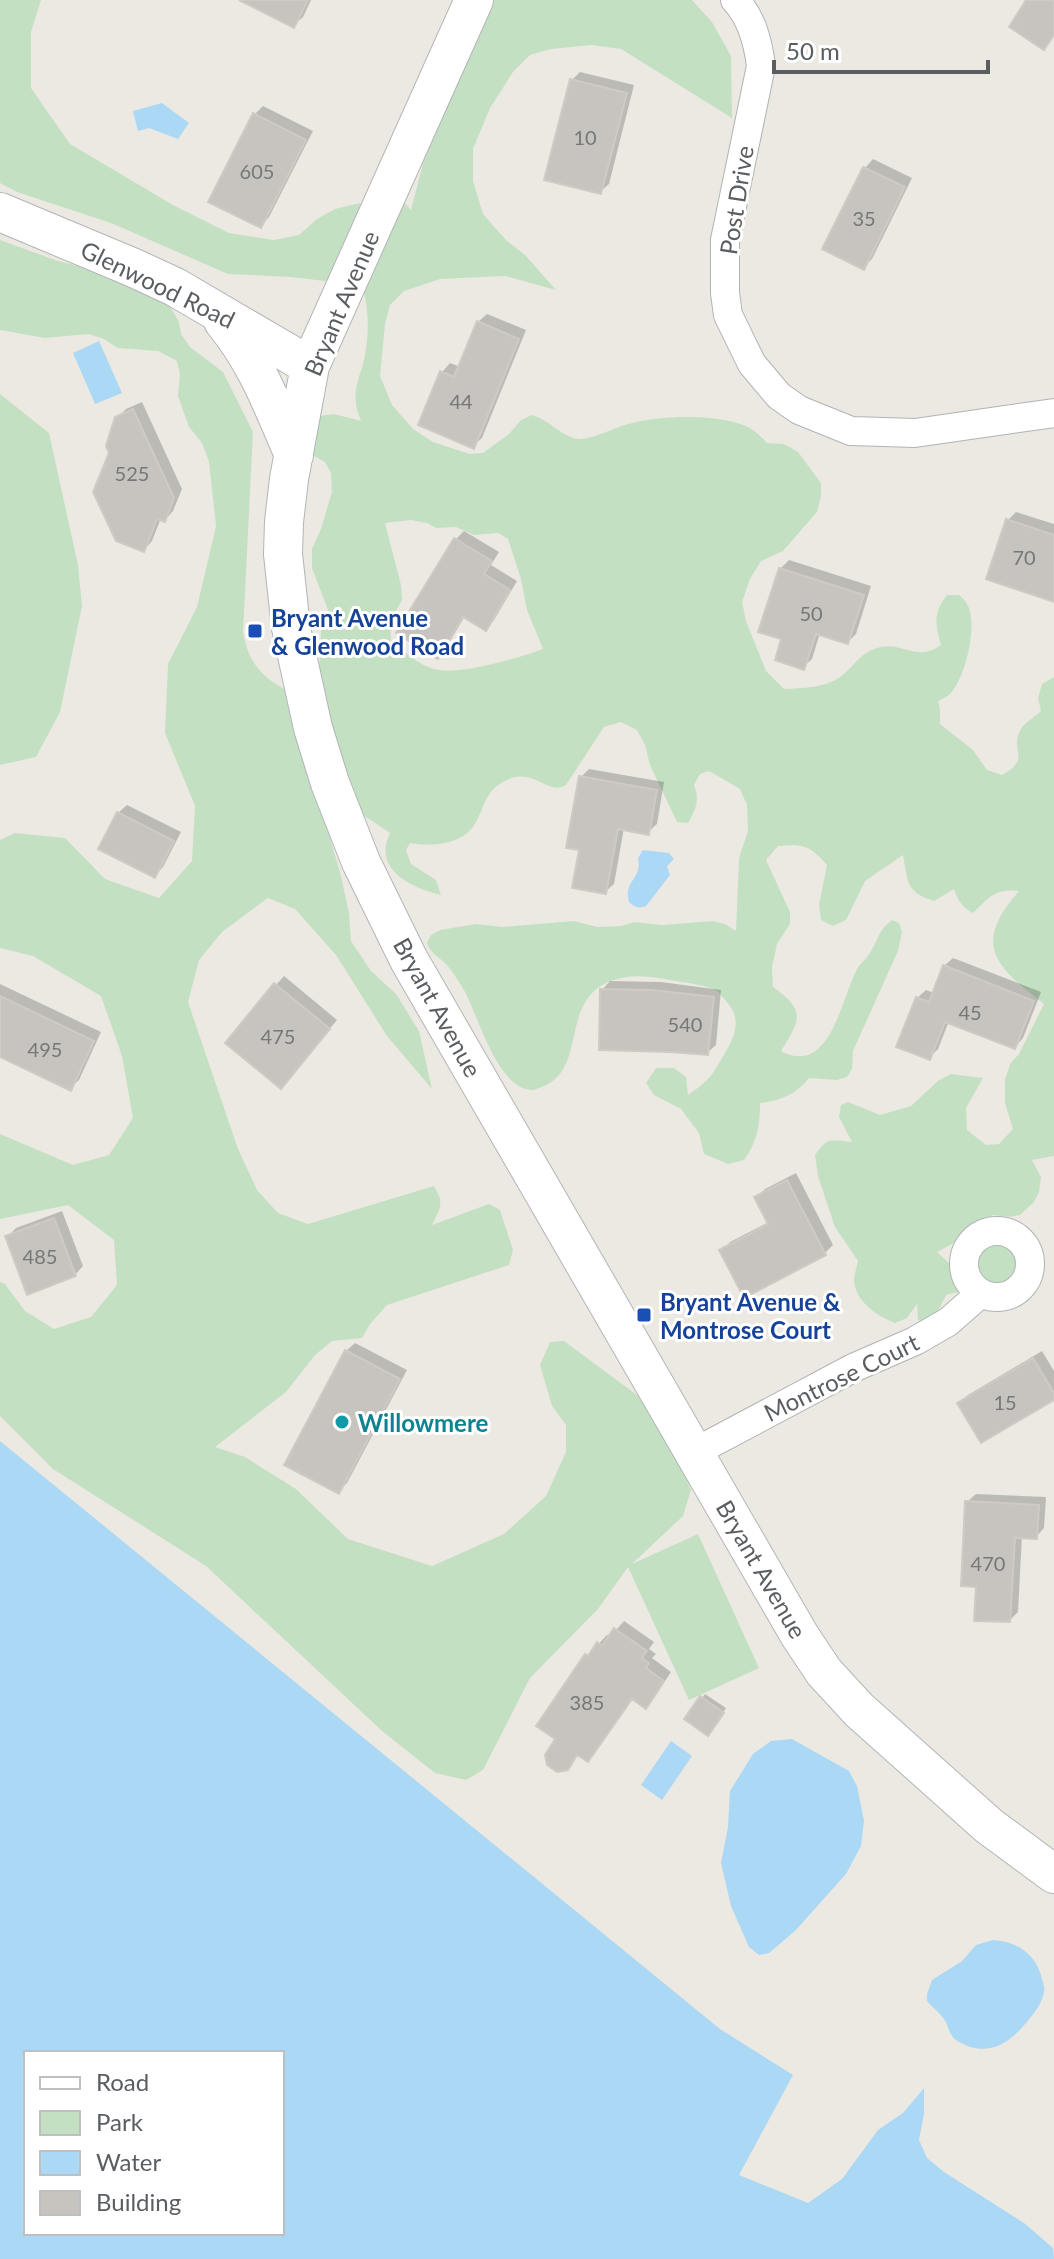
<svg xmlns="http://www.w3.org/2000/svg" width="1054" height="2259" font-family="Lato,sans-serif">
	<rect width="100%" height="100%" fill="#ece9e3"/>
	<path fill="#c4e0c2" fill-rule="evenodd" d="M0,0H41L31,32V88L70,144L173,205L229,233L274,240L299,235L317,219L335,209L360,203L357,229L403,201L411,210L426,152L480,0H692L712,22L731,56L732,118L621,49L592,45L551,49L530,55L513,72L490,108L473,149V181L483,214L506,240L525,255L556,290L505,276L440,279L404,291L390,305L385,324L380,376L392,405L413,429L433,442L470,454L483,453L509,434L521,420L532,415C549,419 563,439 581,439C596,438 613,428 628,424C659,416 706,414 737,423C750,426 759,434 767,443L784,444L798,452L821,483V496L817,512L783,551L761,561L750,579L742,602L746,621L766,671L784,689C801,688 825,688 840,677C853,668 857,656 874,649C901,638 915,664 941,645C935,625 933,612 947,595H959C962,598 965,600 967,604C979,623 965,680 949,695C946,697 942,699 938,701L940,709V724L973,750L987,770L1002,775C1033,758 1008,750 1021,729C1024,723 1035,717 1041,711L1038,698L1042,684L1054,677V1156L1032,1160L1041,1177L1039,1192L1034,1202L1020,1215L1009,1217L993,1215L978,1223L965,1237L937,1252L952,1266L958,1292L946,1295L937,1313L926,1324L918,1320L917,1304L907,1318L895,1323C877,1316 856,1302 854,1281C854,1275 857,1266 858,1261L835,1227L818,1176L815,1155C828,1136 831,1140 852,1142L839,1117L841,1105L848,1102L880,1115L911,1106L939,1080L951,1074L983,1078L966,1108L967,1130L986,1145L999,1144L1013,1129L1005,1103V1080L1010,1064L1019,1054L1044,1004C996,967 971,945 1019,891C996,888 989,897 973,913C962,907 958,901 954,889L934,901C905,892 908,881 903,855L865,881L846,920L833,926L821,920L819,905L827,865C809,845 804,844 778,846L766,860L790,912V924L777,944L772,967L773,987C807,1011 800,1020 781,1051C829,1077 841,1001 856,971C859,964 867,959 871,951C880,937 877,932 892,920L899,923L902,932L898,951L853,1051L852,1069L847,1077L837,1080L809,1078C797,1094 780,1101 760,1103C760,1126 757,1142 744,1160L728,1164L704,1154L699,1133L681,1109L654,1095L646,1083L656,1068H674L686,1077L688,1095C695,1090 702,1085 707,1080C713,1074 717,1066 721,1060C733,1040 745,1020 725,1000C722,997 720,993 717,991C706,985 688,983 675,981C660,978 643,975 627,977C555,987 590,1065 546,1085C544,1086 536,1089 534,1090C498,1092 478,1015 464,990C459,982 453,972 447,965C439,956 431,955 427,943L431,935L440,930L476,924L503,927L574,921L597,927L621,926L634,922L662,925L713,921L725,924L736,931L739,858L748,831L747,805L740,789L709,771L700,774L694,785C700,800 696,809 688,823L677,822L650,765L645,745L637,730L621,722L604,727L566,785C547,797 533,764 503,782C485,792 485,806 476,822C464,845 433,847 410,843L406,850L411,864L436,880L441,895C412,888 372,870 390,833L363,815L341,779L319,674L321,630L328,610L312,568V549L321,529L332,492L331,473L325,462L314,456L305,446L319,416L334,414L361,421C359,415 356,409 356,403C354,389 359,377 363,364C369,341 370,309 362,287L338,277L325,281L291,277L228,274L111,223L17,192L0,183ZM411,520L427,523L436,528L456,527L474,535L498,533L508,539L521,579L527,610L543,649C519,658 463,674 439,670C420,667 405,652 391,640L390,622L402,600L401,585L385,523Z
		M0,240L55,260L100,272L170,306L179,322L181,334L190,347L223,372L253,432L243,633C249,662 260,676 286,690L340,872L349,913L351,941L371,971L396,994L419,1031L432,1089L387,1036L336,955L295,909L268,898L222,932L199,960L188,1002L238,1149L257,1190L278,1213L308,1224L434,1186C445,1204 440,1208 432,1225L489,1204L500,1210L513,1250L509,1265L387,1305L370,1324L362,1338L332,1341L315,1355L286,1392L215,1447L245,1457L296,1489L348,1539L432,1566L504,1534L546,1496L566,1452V1425L552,1406L540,1365L550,1342L564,1341L641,1398L671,1445L691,1490L683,1516L632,1564L698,1534L759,1668L689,1700L628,1567L598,1609L530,1678L483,1770L466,1780L435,1773L382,1731L206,1566L53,1469L0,1416V1282L5,1284L25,1311L54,1329L91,1317L117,1285L114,1240L68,1205L0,1219V1134L73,1165L109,1155L133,1118L122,1056L101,996L33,956L0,948V840L15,833L65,838L105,879L159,898L192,861L195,806L165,733L168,664L197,607L216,526L209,462L202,443L189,427L178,396L180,374L177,361L158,351L118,348L102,338L88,334L45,338L0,330Z
		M0,394L49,433L78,565L82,606L60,712L36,757L0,765Z
		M968 1263a28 28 0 1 1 56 0a28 28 0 1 1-56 0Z"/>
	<path fill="#abd8f4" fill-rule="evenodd" d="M162,103L189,123L178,139L149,128L138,131L133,111Z
		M99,341L122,393L95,404L73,353Z
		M643,850L669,853L674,859L667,866L670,875L646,906C639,909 634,907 629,902C623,880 643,879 638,858Z
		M0,1441L720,2029L793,2075L739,2175L808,2203L842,2179L878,2130L903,2113L924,2088V2114L919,2140L927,2158L944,2172L1024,2223L1053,2248L1054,2259H0ZM26,2053H282V2233H26Z
		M792,1739L849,1771L857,1786L864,1821L861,1846L846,1874L795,1931L769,1953L759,1955L749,1947L731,1906L721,1863L728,1827L730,1791L753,1754L771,1741Z
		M671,1741L692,1756L662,1800L641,1785Z
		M993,1940C1017,1941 1037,1955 1042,1979C1043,1983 1045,1987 1044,1991C1043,2001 1036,2011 1030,2018C1011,2043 987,2060 956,2040C948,2034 949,2026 944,2019C940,2013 932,2007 927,2001V1994L932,1980L962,1961L976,1945Z"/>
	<path fill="#0003" d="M243,0H311L303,17L294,25Z
		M580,72L634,85L609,184L600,192L572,80Z
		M263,106L313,131L269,217L261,226L255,114Z
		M873,159L912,178L872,259L864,267L865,168Z
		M487,314L526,330L482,438L473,446L442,372L450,363L460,367L478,322Z
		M142,402L182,489L173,511L165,520L161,518L152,541L144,550L117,418L126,409Z
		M1016,512L1054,524V600L1008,520Z
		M464,531L499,552L491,565L517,581L494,620L486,629L465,616L446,648L437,656L398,632L456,539Z
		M789,560L871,586L856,634L848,642L820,633L812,659L803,667L784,638L780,569Z
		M589,769L664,782L657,824L648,832L624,828L614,884L605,892L581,848V777Z
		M127,805L181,832L163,867L154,876L118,813Z
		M953,958L1041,992L1023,1038L1015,1047L949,1021L938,1049L929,1058L917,998L926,990L934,993L944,966Z
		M284,976L337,1020L289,1078L276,985Z
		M610,981L661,982L721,990L716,1045L707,1053L602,990Z
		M0,984L101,1032L79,1080L70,1088L0,1055Z
		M796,1173L833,1245L825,1253L722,1251L730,1242L769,1222L756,1198L765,1189Z
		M62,1211L83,1266L75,1275L7,1237L16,1228Z
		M355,1343L407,1370L347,1483L338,1491L346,1351Z
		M1042,1351L1054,1371V1398L959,1403L968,1395Z
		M976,1494L1046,1497L1044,1528L1036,1537L1022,1536L1018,1612L1010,1620L978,1585L967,1502Z
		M624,1621L654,1642L649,1649L656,1654L652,1658L671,1672L654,1698L645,1706L633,1698L596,1751L588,1759L579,1754L567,1768L558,1738L587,1656L607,1635L610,1637Z
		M705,1694L726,1708L712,1730L687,1719Z"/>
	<path fill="#c7c4bf" stroke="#cfcac2" stroke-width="2" d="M239,0H308L294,28Z
		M1026,0H1054V35L1044,50L1009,27Z
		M570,79L627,93L601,194L544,180Z
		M253,113L306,140L261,228L208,202Z
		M863,167L905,187L864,270L822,249Z
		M477,321L519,339L474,449L418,425L440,371L454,377Z
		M133,409L174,498L165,522L157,519L144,552L116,541L93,492L109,453L106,446L115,417Z
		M1006,519L1054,535V602L986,579Z
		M454,538L492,561L484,574L510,590L486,631L463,617L438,659L396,633Z
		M779,568L864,595L848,644L816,634L804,670L775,660L781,639L758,632Z
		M579,776L657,790L649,835L618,829L606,894L572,888L579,850L566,848Z
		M117,812L174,841L155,878L98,849Z
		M943,965L1034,1001L1015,1049L945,1022L930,1060L896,1047L916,997L929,1002Z
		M274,983L330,1029L281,1089L225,1043Z
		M600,989L652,990L714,997L708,1055L670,1052L599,1050Z
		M0,996L94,1041L71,1091L0,1057Z
		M787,1180L826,1255L744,1298L719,1250L768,1224L754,1197Z
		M54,1218L76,1276L27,1295L5,1236Z
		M345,1350L400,1379L339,1494L284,1465Z
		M1033,1358L1054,1393V1400L981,1443L957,1403Z
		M965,1501L1039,1505L1037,1539L1015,1538L1010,1622L974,1621L976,1587L961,1586Z
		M614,1628L647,1651L642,1658L649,1663L646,1668L664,1681L646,1709L632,1699L588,1762L577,1755L568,1770L557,1772L547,1765L545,1755L555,1739L536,1726L585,1654L588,1656L597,1642L602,1646Z
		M700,1696L724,1713L708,1736L684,1719Z"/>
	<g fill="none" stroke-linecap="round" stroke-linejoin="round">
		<g stroke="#b0b3b6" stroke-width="30">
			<path id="street" d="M735,0C752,18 758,42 761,66L725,240V293L728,315L752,364L779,396L799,410L851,431L915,433L1054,413
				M964 1264a33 33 0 1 1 66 0a33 33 0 1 1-66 0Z
				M695,1452L853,1368L915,1341L948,1322L981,1293"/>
		</g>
		<g stroke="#b2b5b8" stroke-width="40">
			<path id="secondary" d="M474,0L310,366L289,479L284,522L283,554L291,628L313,728L330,783L361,862L409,960L800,1636L824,1672L859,1710L989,1826L1054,1874
				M0,212L134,268L175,287L310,366
				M223,321C257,362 273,407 294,455"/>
		</g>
		<use href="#street" stroke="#fff" stroke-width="28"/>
		<use href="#secondary" stroke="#fff" stroke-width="38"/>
	</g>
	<g fill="#1a4fb4" stroke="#fff" stroke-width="3">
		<rect x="247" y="623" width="16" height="16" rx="4"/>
		<rect x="636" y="1307" width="16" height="16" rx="4"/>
	</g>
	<circle fill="#0f9aa8" stroke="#fff" stroke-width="3" cx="342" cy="1422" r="8"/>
	<g text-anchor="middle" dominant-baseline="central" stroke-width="6" stroke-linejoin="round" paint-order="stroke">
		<g font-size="20" fill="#767878">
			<text x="585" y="137">10</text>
			<text x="257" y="171">605</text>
			<text x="864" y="218">35</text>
			<text x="461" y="401">44</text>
			<text x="132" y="473">525</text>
			<text x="1024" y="557">70</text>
			<text x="811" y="613">50</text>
			<text x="970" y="1012">45</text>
			<text x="685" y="1024">540</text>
			<text x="278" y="1036">475</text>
			<text x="45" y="1049">495</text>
			<text x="40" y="1256">485</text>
			<text x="1005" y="1402">15</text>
			<text x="988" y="1563">470</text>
			<text x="587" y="1702">385</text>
		</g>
		<g font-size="24" fill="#5b5e61" stroke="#fff">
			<text transform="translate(736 200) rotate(-81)">Post Drive</text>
			<text transform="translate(158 284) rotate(26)">Glenwood Road</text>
			<text transform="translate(341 303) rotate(-67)">Bryant Avenue</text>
			<text transform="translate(438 1007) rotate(61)">Bryant Avenue</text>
			<text transform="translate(841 1377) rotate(-26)">Montrose Court</text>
			<text transform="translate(762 1569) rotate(60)">Bryant Avenue</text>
		</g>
		<g font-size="24" font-weight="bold" fill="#164399" stroke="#fff" text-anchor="start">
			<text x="271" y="617">Bryant Avenue<tspan x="271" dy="28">&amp; Glenwood Road</tspan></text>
			<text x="660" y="1301">Bryant Avenue &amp;<tspan x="660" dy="28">Montrose Court</tspan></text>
		</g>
		<g font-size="24" font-weight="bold" fill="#0d838f" stroke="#fff" text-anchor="start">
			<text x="358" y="1422">Willowmere</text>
		</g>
	</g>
	<rect x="24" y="2051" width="260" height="184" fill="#ffffff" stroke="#bdbfc0" stroke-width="2"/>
	<rect x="40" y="2077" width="40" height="12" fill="#ffffff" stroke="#bdbfc0" stroke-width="2"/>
	<text x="96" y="2091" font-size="24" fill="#5b5e61">Road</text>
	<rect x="40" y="2111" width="40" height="24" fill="#c4e0c2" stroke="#bdbfc0" stroke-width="2"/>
	<text x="96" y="2131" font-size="24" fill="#5b5e61">Park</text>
	<rect x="40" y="2151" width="40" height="24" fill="#abd8f4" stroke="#bdbfc0" stroke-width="2"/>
	<text x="96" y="2171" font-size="24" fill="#5b5e61">Water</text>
	<rect x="40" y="2191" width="40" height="24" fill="#c7c4bf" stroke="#bdbfc0" stroke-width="2"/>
	<text x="96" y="2211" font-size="24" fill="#5b5e61">Building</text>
	<path d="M774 60v12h214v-12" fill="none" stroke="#5b5e61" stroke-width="4"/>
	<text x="786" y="60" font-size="24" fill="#5b5e61" stroke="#ffffff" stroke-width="6" paint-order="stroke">50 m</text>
</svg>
